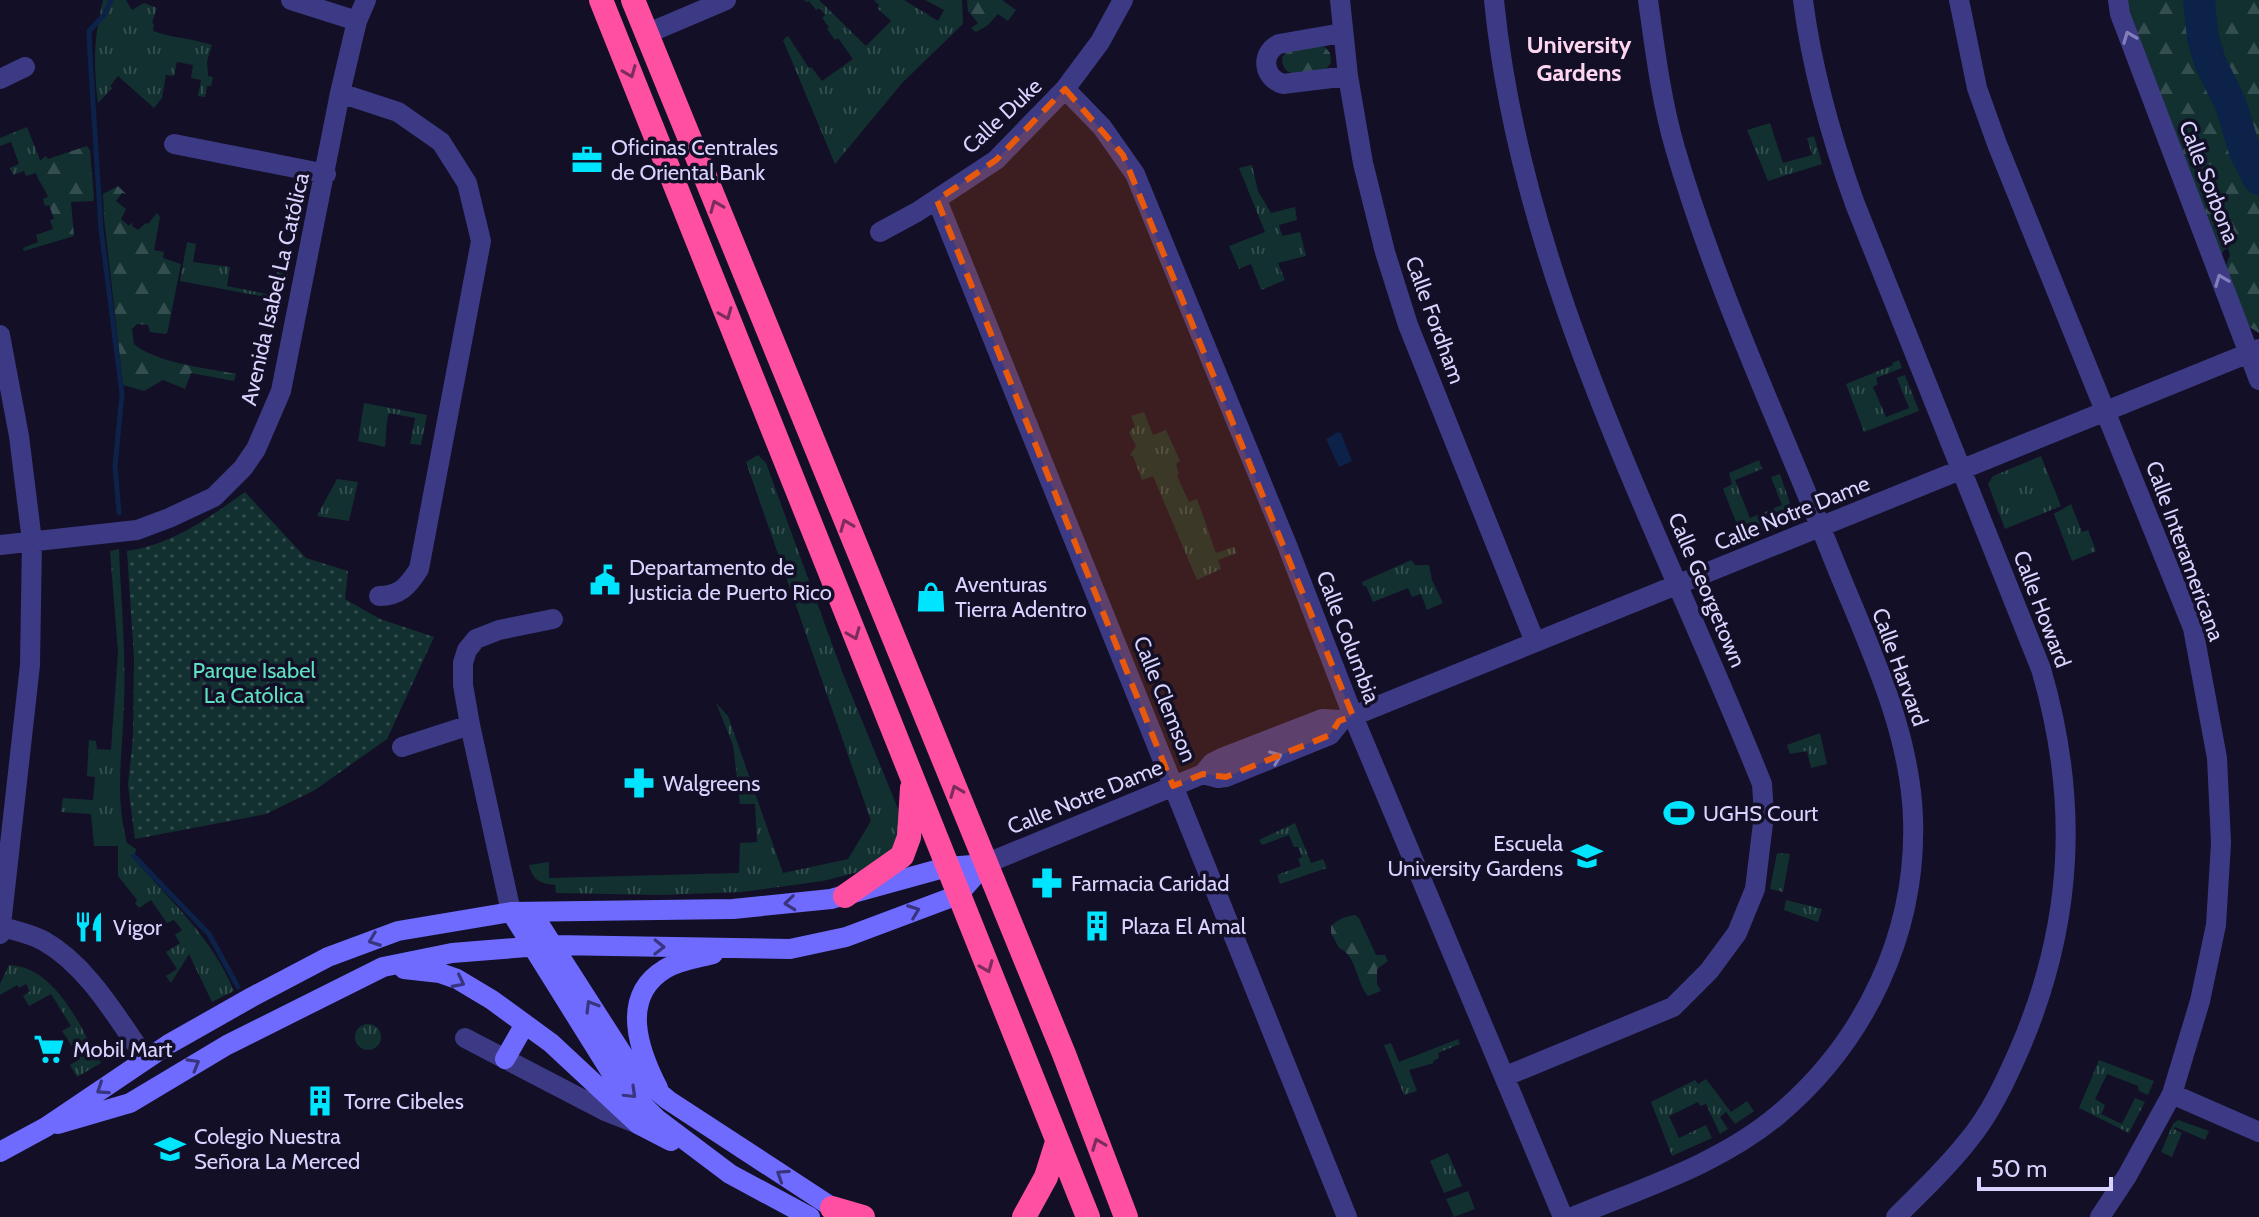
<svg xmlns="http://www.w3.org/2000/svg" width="2259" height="1217" font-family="Cabin,sans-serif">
	<defs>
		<pattern id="grass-tufts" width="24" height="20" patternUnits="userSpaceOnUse" patternTransform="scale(2)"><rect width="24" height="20" fill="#12302f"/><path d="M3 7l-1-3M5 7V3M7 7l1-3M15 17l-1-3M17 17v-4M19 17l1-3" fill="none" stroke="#344d4e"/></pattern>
		<pattern id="forest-firs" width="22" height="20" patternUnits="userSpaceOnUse" patternTransform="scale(2)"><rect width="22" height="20" fill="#12302f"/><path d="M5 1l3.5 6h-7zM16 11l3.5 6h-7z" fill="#344d4e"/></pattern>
		<pattern id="park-dots" width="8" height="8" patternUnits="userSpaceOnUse" patternTransform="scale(2)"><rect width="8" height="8" fill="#12302f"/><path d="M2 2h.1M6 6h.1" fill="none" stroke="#344d4e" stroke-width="1.8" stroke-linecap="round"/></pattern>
	</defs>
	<rect width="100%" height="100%" fill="#130f26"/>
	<path fill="url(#grass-tufts)" d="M103,0H126L132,10L144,3L157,8L152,23L154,24L153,31C172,38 190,38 212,45L207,61L208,76L213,77L211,86H207L205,97L198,96L201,80L191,78L193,65L177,62L174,76L166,75L162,98L154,108L118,76L110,86L112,88L98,103C93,65 94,37 103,0Z
		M804,0H819L866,46L891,21L877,8L879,5L874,0H904L938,21L944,10L925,0H962L963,24L903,82L835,164L783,40L788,36L809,68L811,67L822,81L853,59L838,38L835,40L827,29L829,27L822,18L825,15L820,8L816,10L809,1L806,2Z
		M1770,123L1783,163L1812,155L1807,138L1814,136L1822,164L1768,181L1747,130Z
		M27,127L40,160L36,173L26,176L24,171L13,175L10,168L19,164L11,142L0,146V138Z
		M1252,165L1258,191L1271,213L1295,207L1297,220L1279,225L1282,236L1300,232L1306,256L1278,263L1285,280L1261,290L1251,264L1239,269L1229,246L1265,232L1239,168Z
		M187,242L196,244L193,262L230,267L227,286L272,295L277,272L288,274L282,300L180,281Z
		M1899,360L1902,368L1876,378L1878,384L1873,387L1886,417L1909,408L1897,378L1905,375L1919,411L1864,432L1846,384L1893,365L1892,363Z
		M364,403L427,415L421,445L410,444L415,418L389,413C385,426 387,436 385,447L358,441Z
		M1144,412L1153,435L1166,430L1180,461L1176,464L1179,474L1177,476L1189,502L1197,499L1216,553L1234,547L1237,553L1218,560L1221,569L1197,580L1153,476L1142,480L1133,456L1130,455L1136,446L1129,432L1135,426L1131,416Z
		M758,455L766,463L843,674L901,816L903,834L878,867L823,881L742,892L660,895L556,893L555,885C539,883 533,880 529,865L549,862V878L739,873L740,843L757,842L755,804H740L733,745L716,703L728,716L783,873L848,859L871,821L746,462Z
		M2041,456L2061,506L2005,529L1988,484L1993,476Z
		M1759,460L1762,469L1735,480L1750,518L1782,505L1771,477L1780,474L1794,515L1789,520L1742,537L1723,489L1732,484L1729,473Z
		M337,479L358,482L349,521L317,516Z
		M2071,504L2082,532L2088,530L2096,551L2072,561L2054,514Z
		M119,549C121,600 126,652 124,703C123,752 114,794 127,843L136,849L134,859C170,900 213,939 234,991L212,1002L189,954L171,983L166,976L177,969L166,952L180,943L175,935L182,930L174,920L167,923L151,900L139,908L135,903L137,900L118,876V846H94L91,814L61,812L63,798L93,800L95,777L87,776L89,740L96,741L97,749L111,750L118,652L110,551Z
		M1411,560L1415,565H1429L1432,580L1443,603L1427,610L1421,594L1412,597L1408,588L1373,602L1366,586H1363L1362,582Z
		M1820,733L1827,764L1811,768L1807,751L1790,754L1787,745Z
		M1295,823L1311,863L1323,859L1327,868L1280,884L1277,875L1301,866L1298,859L1302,857L1298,847H1294L1289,835L1262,845L1259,840Z
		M1777,853L1790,854L1783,892L1770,889Z
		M1786,900L1822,909L1818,922L1784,910Z
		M9,965C57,967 81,1029 101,1063L77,1077L70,1065L80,1059L62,1031L71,1026L51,994L29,1006L23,996L30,991L26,984L19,988L17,985L0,995V984Z
		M355 1037a13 13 0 1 1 26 0a13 13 0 1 1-26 0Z
		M1458,1039L1460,1044L1438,1053L1439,1058L1433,1061L1434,1063L1409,1070L1417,1091L1404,1095L1384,1045L1391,1043L1399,1062Z
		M2099,1060L2154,1081L2148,1095L2139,1091L2138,1086L2107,1074L2095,1099L2105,1105L2101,1114L2122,1124L2135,1098L2145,1102L2129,1133L2079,1108Z
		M1706,1079L1731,1112L1747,1101L1754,1111L1735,1124L1726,1112L1720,1117L1728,1129L1720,1134L1706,1104L1700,1106L1698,1102L1669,1116L1679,1138L1706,1125L1712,1138L1672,1156L1651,1102L1695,1080L1698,1084Z
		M2178,1120L2209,1131L2205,1140L2175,1127L2174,1129L2182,1133L2172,1157L2161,1152L2173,1124Z
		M1448,1153L1462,1186L1444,1193L1430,1161Z"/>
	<path fill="url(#forest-firs)" d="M967,0H1002L1016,10L1008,21L998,14L988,25L976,32L971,28L978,23L968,11Z
		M2112,0H2259V333L2248,326L2225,268L2230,255L2228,248L2223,251L2221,257Z
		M1319,46L1325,47L1330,53L1331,63L1326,69C1309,72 1282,83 1282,57L1287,52Z
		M87,146L90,150L94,198L93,201L71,202L74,236L24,251L23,248L38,242L36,235L53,229L50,220L54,219L49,205L45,206L43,199L48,197C42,181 25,170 46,156L48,159Z
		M118,186L126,194L122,193L116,201L126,209L121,219L129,226L133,222L132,226L138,230L146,223L148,224L157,213L160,217L154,250L164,252L163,258L181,264L168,330L166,334L150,332L148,325L137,324L132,329L134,344C156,363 207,368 236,374L234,381L191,373L185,389L163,380L144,391L123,385L104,218L103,194Z
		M1355,915L1359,918L1376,955H1385L1388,961L1377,969V984L1381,991L1368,996C1356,983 1357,955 1339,948L1331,933V926C1340,918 1344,917 1355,915Z"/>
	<path fill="url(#park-dots)" d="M245,492L306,558L348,571L345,599L380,619L434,637L387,739L315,790L266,814L135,839L128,785L133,737L134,658L127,551C173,544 207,519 245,492Z"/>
	<path fill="#12302f" d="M1468,1191L1475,1209L1454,1217L1446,1199Z"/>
	<path fill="#0c2248" d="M1338,432L1341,433L1352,461L1339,467L1326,439Z"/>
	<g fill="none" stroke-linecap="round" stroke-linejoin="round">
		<path stroke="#0c2248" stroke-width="5" d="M111,0L104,15L89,31L90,55L101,229L122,394L115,466L119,513
			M134,856L209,934L238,987"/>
		<path stroke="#0c2248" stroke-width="32" d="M2199,0L2203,38L2210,62L2231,105L2245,152L2259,179"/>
		<path stroke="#3d3a85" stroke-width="20" d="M291,0L357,21
			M1340,0L1348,76L1363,163L1385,252L1408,325L1535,642
			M1494,0C1521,277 1660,529 1762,784L1764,815L1755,889L1737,933L1709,971L1673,1007L1506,1076
			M1803,0C1812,71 1831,137 1855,204L2041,669C2079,799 2074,922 2020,1048C2006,1080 1990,1115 1967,1142C1946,1169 1920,1193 1896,1217
			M1959,0L1977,88L1997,144L2193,628L2217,758L2221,843L2216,925L2200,1001L2172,1094L2127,1176L2100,1217
			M2118,0L2120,14L2259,380
			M1342,33L1279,44C1260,53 1263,78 1283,84L1348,76
			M646,34L726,0
			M0,79L25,67
			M1065,89L1102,127L1135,174L1287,545L1353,716L1563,1217
			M340,93L398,112L441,142L467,183L481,241L419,569C408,586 400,596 379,596
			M174,144L326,174
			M937,200L1347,1217
			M880,232L917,212L996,160L1065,89L1100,42L1123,0
			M0,335L19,436L32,541L30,665L0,934
			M0,545L137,530L169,518L214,497L243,468L256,449L281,391L340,93L357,21L366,0
			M402,747L470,725
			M1203,774L1218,778L1226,777L1330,735L1342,720
			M985,864L1203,774L1212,763L1224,757L1322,719L1342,720L1353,716L2259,349
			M511,912L470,725L463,685V663L467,650L476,639L499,630L553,619
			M3,927C16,931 32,934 44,941C88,966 117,1018 146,1059
			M465,1038L605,1111L638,1124
			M2172,1094L2259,1132
			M1573,1217C1642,1188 1720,1164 1778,1115C1866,1041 1917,932 1913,818C1910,727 1866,641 1833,558C1779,422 1716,289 1675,148C1661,100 1655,50 1648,0"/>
		<path stroke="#6f6bff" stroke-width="20" d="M511,912L614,1077L657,1119L730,1174L810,1217
			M532,913L634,1072L668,1100L844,1215
			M404,969L440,973L457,979L492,1000L551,1043L638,1124L671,1141
			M505,1059L525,1024
			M658,1088C639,1051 619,997 665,969C678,961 698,958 713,954
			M58,1124L130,1103L227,1045L383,967L452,953L553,945L790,949L846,937L958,895L985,864
			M0,1152L46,1127L169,1044L252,997L328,957L398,931L511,912L733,909L831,899L947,867L985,864"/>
		<path stroke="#ff4fa3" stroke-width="24" d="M601,0L1088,1217
			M633,0L1064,1054L1126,1217
			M845,896L902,856L909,837L912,788
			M832,1208L863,1217
			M1024,1217L1046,1177L1057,1142"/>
	</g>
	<defs><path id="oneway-chevron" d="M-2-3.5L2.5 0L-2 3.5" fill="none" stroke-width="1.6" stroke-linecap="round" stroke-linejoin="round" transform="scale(2)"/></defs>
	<g stroke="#837fbc">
		<use href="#oneway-chevron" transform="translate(2129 37) rotate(-111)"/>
		<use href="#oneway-chevron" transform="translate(2221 280) rotate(-111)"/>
		<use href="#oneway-chevron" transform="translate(1276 757) rotate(-22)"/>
	</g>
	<g stroke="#7d2c5e">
		<use href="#oneway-chevron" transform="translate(630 72) rotate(68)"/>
		<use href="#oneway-chevron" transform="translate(716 206) rotate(-112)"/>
		<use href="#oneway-chevron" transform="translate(726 314) rotate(68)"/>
		<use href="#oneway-chevron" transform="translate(846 525) rotate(-112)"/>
		<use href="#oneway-chevron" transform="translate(854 634) rotate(68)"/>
		<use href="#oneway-chevron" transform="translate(956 791) rotate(-112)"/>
		<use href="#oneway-chevron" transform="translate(987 967) rotate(68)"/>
		<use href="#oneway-chevron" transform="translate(1098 1144) rotate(-111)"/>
	</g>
	<g stroke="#38347d">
		<use href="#oneway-chevron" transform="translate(790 903) rotate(174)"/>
		<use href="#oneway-chevron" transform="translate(914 911) rotate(-21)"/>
		<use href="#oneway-chevron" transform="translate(374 940) rotate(159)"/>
		<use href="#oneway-chevron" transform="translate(659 947) rotate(1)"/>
		<use href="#oneway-chevron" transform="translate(459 982) rotate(27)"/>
		<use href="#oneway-chevron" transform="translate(591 1006) rotate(-121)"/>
		<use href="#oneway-chevron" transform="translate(194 1064) rotate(-30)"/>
		<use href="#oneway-chevron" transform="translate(102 1089) rotate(146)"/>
		<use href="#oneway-chevron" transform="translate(631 1093) rotate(44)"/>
		<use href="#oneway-chevron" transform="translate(782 1175) rotate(-147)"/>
	</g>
	<path fill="#e8590c" fill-opacity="0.2" stroke="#e8590c" stroke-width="6" stroke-dasharray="16 10" stroke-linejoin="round" d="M1065,89L1123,155L1353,716L1339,721L1330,735L1226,777L1203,774L1173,786L937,200L996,160Z"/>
	<defs>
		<g id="office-bare" transform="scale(2.4)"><path d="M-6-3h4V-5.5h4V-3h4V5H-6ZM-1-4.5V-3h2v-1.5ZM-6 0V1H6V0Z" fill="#00e5ff" stroke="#130f26" stroke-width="2.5" paint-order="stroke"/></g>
		<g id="civic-bare" transform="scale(2.4)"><path d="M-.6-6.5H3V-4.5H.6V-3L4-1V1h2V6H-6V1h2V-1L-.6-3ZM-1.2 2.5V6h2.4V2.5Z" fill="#00e5ff" stroke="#130f26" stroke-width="2.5" paint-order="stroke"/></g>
		<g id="shop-bare" transform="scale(2.4)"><path d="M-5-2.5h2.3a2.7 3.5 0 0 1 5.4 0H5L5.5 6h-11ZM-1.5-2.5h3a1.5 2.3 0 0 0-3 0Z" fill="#00e5ff" stroke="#130f26" stroke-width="2.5" paint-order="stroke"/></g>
		<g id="pharmacy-bare" transform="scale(2.4)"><path d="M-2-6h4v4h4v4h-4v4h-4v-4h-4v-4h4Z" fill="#00e5ff" stroke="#130f26" stroke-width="2.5" paint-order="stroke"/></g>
		<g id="stadium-bare" transform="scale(2.4)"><path d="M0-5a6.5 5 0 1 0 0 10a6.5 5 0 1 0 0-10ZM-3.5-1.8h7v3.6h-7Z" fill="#00e5ff" stroke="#130f26" stroke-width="2.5" paint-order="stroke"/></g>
		<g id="school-bare" transform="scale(2.4)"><path d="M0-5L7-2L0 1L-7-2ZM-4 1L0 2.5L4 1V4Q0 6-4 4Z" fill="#00e5ff" stroke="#130f26" stroke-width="2.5" paint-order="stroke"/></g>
		<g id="building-bare" transform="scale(2.4)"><path d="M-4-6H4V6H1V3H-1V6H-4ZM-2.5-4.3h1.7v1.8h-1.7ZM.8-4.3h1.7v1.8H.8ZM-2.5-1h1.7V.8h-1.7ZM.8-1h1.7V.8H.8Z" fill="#00e5ff" stroke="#130f26" stroke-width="2.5" paint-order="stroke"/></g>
		<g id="restaurant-bare" transform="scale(2.4)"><path d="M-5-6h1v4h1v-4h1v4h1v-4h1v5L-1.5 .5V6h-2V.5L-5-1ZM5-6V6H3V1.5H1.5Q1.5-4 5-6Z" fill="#00e5ff" stroke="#130f26" stroke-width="2.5" paint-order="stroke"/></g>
		<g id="supermarket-bare" transform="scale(2.4)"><path d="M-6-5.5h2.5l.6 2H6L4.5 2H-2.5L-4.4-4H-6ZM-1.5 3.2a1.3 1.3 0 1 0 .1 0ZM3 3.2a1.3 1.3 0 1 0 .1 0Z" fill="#00e5ff" stroke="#130f26" stroke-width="2.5" paint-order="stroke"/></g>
	</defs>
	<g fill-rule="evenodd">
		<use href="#office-bare" x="587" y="160"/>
		<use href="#civic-bare" x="605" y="580"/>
		<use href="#shop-bare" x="931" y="597"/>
		<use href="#pharmacy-bare" x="639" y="783"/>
		<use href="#stadium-bare" x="1679" y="813"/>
		<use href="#school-bare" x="1587" y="856"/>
		<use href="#pharmacy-bare" x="1047" y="883"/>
		<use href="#building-bare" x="1097" y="926"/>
		<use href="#restaurant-bare" x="89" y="927"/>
		<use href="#supermarket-bare" x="49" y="1049"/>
		<use href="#building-bare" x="320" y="1101"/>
		<use href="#school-bare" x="170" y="1149"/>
	</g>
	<g text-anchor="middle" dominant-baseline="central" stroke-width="7" stroke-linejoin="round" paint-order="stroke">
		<g font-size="22" fill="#d9d4ff" stroke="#130f26">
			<text transform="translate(1002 116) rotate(-43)">Calle Duke</text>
			<text transform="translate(2209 182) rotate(69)">Calle Sorbona</text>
			<text transform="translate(275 289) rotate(-77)">Avenida Isabel La Católica</text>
			<text transform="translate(1435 320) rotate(70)">Calle Fordham</text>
			<text transform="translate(1792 513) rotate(-22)">Calle Notre Dame</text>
			<text transform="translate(2185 551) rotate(70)">Calle Interamericana</text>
			<text transform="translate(1707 590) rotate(67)">Calle Georgetown</text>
			<text transform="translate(2042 609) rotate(69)">Calle Howard</text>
			<text transform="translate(1348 637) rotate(69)">Calle Columbia</text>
			<text transform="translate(1900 667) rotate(70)">Calle Harvard</text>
			<text transform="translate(1165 699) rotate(68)">Calle Clemson</text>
			<text transform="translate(1085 797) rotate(-22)">Calle Notre Dame</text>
		</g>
		<g font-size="22" fill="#d9d4ff" stroke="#130f26" text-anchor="start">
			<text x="611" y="147">Oficinas Centrales<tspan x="611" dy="25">de Oriental Bank</tspan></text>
			<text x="629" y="567">Departamento de<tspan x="629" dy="25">Justicia de Puerto Rico</tspan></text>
			<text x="955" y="584">Aventuras<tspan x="955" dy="25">Tierra Adentro</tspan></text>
			<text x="663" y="783">Walgreens</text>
			<text x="1703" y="813">UGHS Court</text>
			<text x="1563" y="843" text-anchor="end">Escuela<tspan x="1563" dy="25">University Gardens</tspan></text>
			<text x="1071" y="883">Farmacia Caridad</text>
			<text x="1121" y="926">Plaza El Amal</text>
			<text x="113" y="927">Vigor</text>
			<text x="73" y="1049">Mobil Mart</text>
			<text x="344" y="1101">Torre Cibeles</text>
			<text x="194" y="1136">Colegio Nuestra<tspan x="194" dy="25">Señora La Merced</tspan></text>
		</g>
		<g font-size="22" fill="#5fe0c0" stroke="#130f26">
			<text x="254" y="670">Parque Isabel<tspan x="254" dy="25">La Católica</tspan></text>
		</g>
		<g font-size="24" font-weight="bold" fill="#ffd6f0" stroke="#130f26">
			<text x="1579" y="44">University<tspan x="1579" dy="28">Gardens</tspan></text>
		</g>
	</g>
	<path d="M1979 1177v12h132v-12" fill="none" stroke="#d9d4ff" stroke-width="4"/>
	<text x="1991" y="1177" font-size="24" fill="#d9d4ff" stroke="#130f26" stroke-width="6" paint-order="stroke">50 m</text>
</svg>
